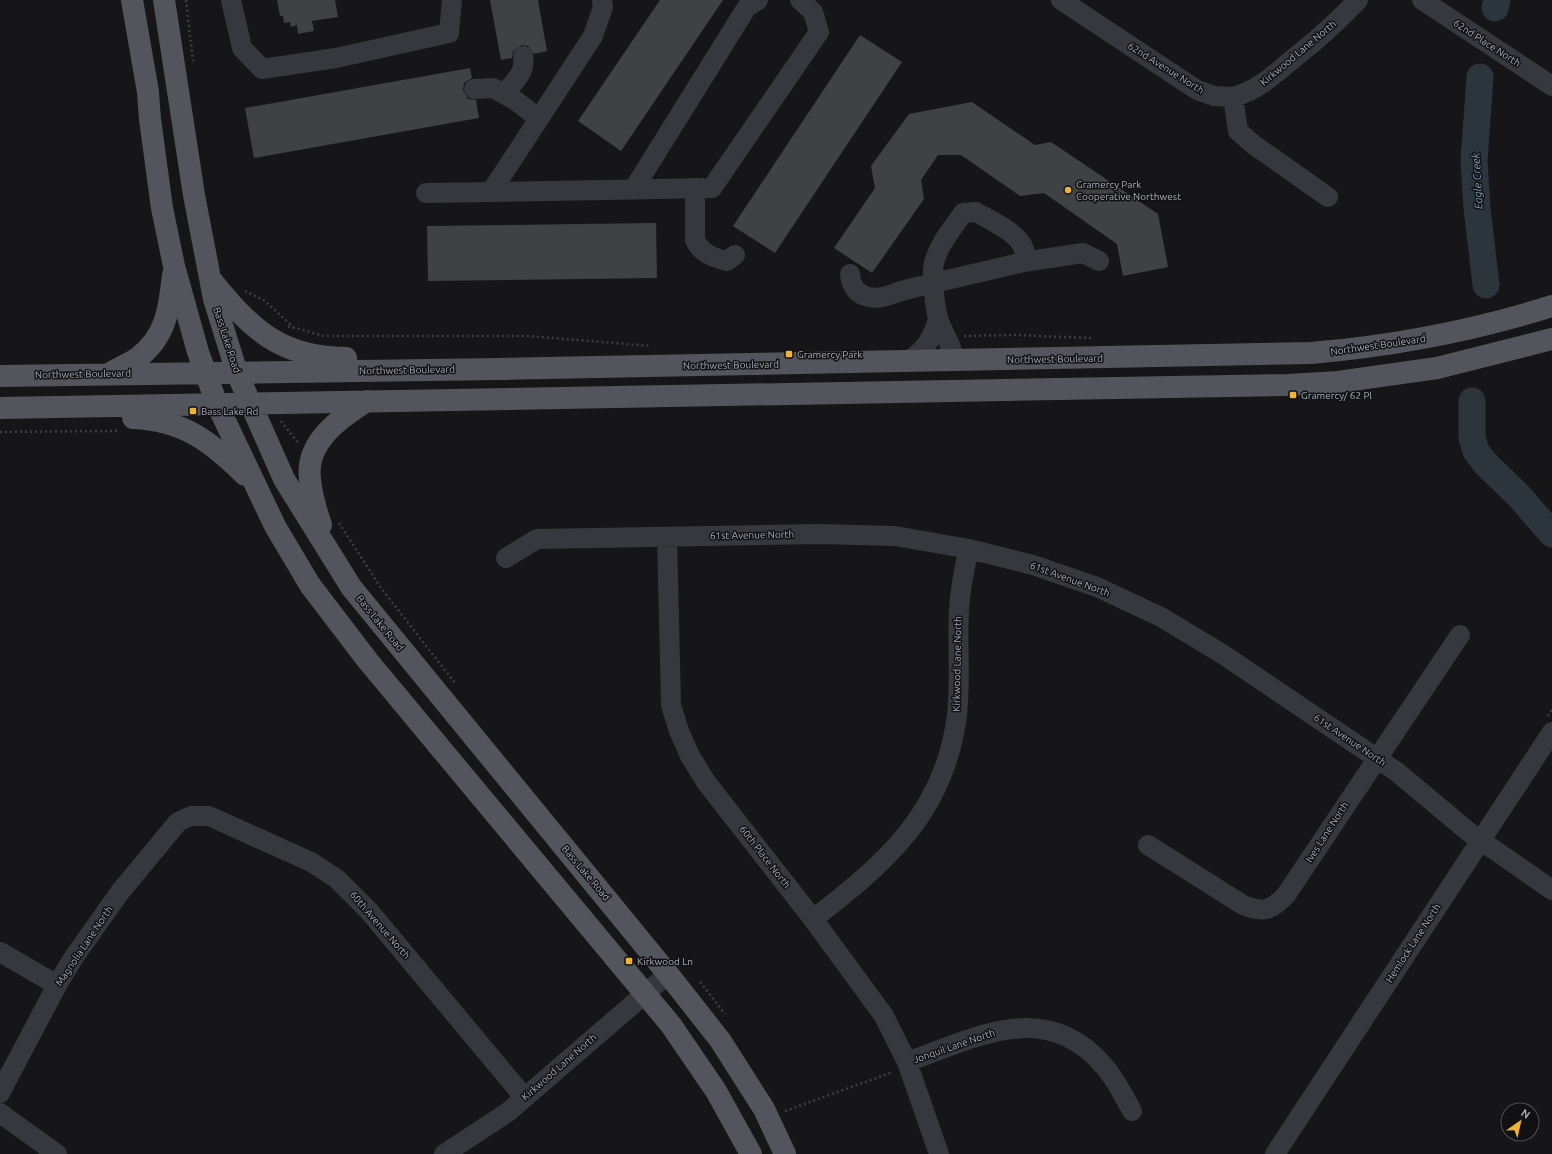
<svg xmlns="http://www.w3.org/2000/svg" width="1552" height="1154" font-family="Ubuntu,sans-serif">
	<rect width="100%" height="100%" fill="#161618"/>
	<g fill="none" stroke-linecap="round" stroke-linejoin="round">
		<path stroke="#2c353c" stroke-width="27" d="M1495,8L1497,0
			M1480,77L1474,161L1477,208L1486,285
			M1472,401V438L1476,451L1485,463L1519,496L1552,534"/>
	</g>
	<path fill="#404145" d="M277,0H335L338,17L312,21L314,31L298,34L297,25L291,27L290,22L284,23L283,16H280Z
		M490,0H538L547,51L534,54L528,46L522,45L513,51L512,58L501,60Z
		M660,0H723L621,151L578,121Z
		M860,35L902,62L775,253L733,226Z
		M470,68L472,78L464,83L463,90L468,99L476,100L479,118L254,158L245,108Z
		M972,102L1035,145L1051,142L1158,214L1168,267L1123,276L1117,244L1044,193L1020,196L961,155H938L921,180L924,199L872,273L834,248L875,188L871,166L909,114Z
		M656,223L657,278L428,281L427,226Z"/>
	<g fill="none" stroke-linecap="round" stroke-linejoin="round">
		<path stroke="#3d3f44" stroke-width="2.5" stroke-dasharray="2 3" stroke-linecap="butt" d="M186,0L193,61
			M245,291L265,301L293,327
			M288,327C297,327 315,334 324,336H528L651,346
			M964,336L1013,335L1091,338
			M281,421L299,444
			M0,432L120,431
			M339,523L381,588L455,683
			M1548,716L1552,709
			M700,982L725,1014
			M785,1111L893,1072"/>
		<path stroke="#37383d" stroke-width="20" d="M231,0L242,48L262,69L336,58L449,33L452,0
			M602,0L603,7L593,36L491,192L712,188L819,32L813,12L800,0
			M1061,0L1197,90L1214,96L1233,97L1238,131L1254,145L1328,197
			M1422,0L1552,86
			M474,89L493,88L515,100L539,119
			M505,93C515,80 526,73 523,56
			M1233,97C1257,91 1275,74 1294,58C1317,40 1338,21 1358,0
			M695,188V240C701,253 713,258 727,261L735,255
			M633,190L747,7L758,0
			M426,193L491,192
			M1023,262L1083,253L1099,261
			M850,274C851,286 857,295 869,297C883,300 892,293 905,290C944,280 984,272 1023,262C1034,239 993,222 976,212L963,213C953,228 938,245 934,263C931,275 935,306 938,318C942,333 952,342 954,360
			M907,362C924,351 933,338 938,319
			M667,537L671,705L679,731L690,756L706,782L813,919L884,1016L907,1062L939,1154
			M506,558L537,539L821,534L895,536L969,549L1033,565L1097,587L1161,617L1224,655L1397,772L1470,833L1552,890
			M1148,845L1243,905C1263,913 1271,911 1286,895L1460,635
			M813,919C886,863 945,812 957,715C961,680 957,646 959,611C960,590 964,569 969,549
			M0,952L57,985
			M907,1062C975,1038 1045,998 1103,1065C1115,1078 1123,1095 1132,1111
			M0,1093L57,985L74,957L120,892L178,822L191,816H209L311,862L337,879L369,911L524,1097
			M0,1113L57,1154
			M444,1154L508,1112L668,974
			M1275,1154L1552,732"/>
		<path stroke="#53555c" stroke-width="22" d="M132,0L148,92L150,119L162,208L174,266L198,352L217,404L275,526L310,585L368,661L671,1025L716,1091L751,1154
			M164,0L194,195L214,299L237,373L284,479L351,587L668,974L720,1040L764,1109L785,1154
			M213,282C250,329 282,358 346,358
			M112,372C120,367 131,363 139,357C167,335 169,308 173,275
			M0,376L500,369L1311,353C1393,346 1473,331 1552,306
			M0,408L1288,385L1338,382L1437,368L1552,339
			M133,418C183,420 210,441 245,475
			M321,525C316,510 311,495 310,479C305,442 340,418 367,401"/>
	</g>
	<g fill="#f2b134" stroke="#111113" stroke-width="1.5">
		<circle cx="1068" cy="190" r="4"/>
		<rect x="785" y="350" width="8" height="8" rx="2"/>
		<rect x="1289" y="391" width="8" height="8" rx="2"/>
		<rect x="189" y="407" width="8" height="8" rx="2"/>
		<rect x="625" y="957" width="8" height="8" rx="2"/>
	</g>
	<g text-anchor="middle" dominant-baseline="central" stroke-width="3" stroke-linejoin="round" paint-order="stroke">
		<g font-size="10" fill="#a8adb8" stroke="#111113">
			<text transform="translate(1487 43) rotate(33)">62nd Place North</text>
			<text transform="translate(1298 53) rotate(-40)">Kirkwood Lane North</text>
			<text transform="translate(1166 68) rotate(32)">62nd Avenue North</text>
			<text transform="translate(227 340) rotate(72)">Bass Lake Road</text>
			<text transform="translate(1378 345) rotate(-8)">Northwest Boulevard</text>
			<text transform="translate(1055 359) rotate(-1)">Northwest Boulevard</text>
			<text transform="translate(731 365) rotate(-1)">Northwest Boulevard</text>
			<text transform="translate(407 370) rotate(-1)">Northwest Boulevard</text>
			<text transform="translate(83 374) rotate(-1)">Northwest Boulevard</text>
			<text transform="translate(752 535) rotate(-1)">61st Avenue North</text>
			<text transform="translate(1070 579) rotate(20)">61st Avenue North</text>
			<text transform="translate(380 623) rotate(51)">Bass Lake Road</text>
			<text transform="translate(957 664) rotate(-89)">Kirkwood Lane North</text>
			<text transform="translate(1350 740) rotate(34)">61st Avenue North</text>
			<text transform="translate(1327 832) rotate(-57)">Ives Lane North</text>
			<text transform="translate(765 857) rotate(52)">60th Place North</text>
			<text transform="translate(586 873) rotate(50)">Bass Lake Road</text>
			<text transform="translate(380 925) rotate(49)">60th Avenue North</text>
			<text transform="translate(1413 943) rotate(-57)">Hemlock Lane North</text>
			<text transform="translate(84 946) rotate(-56)">Magnolia Lane North</text>
			<text transform="translate(954 1046) rotate(-19)">Jonquil Lane North</text>
			<text transform="translate(559 1067) rotate(-41)">Kirkwood Lane North</text>
		</g>
		<g font-size="10" fill="#a8adb8" stroke="#111113" text-anchor="start">
			<text x="1076" y="184">Gramercy Park<tspan x="1076" dy="12">Cooperative Northwest</tspan></text>
			<text x="797" y="354">Gramercy Park</text>
			<text x="1301" y="395">Gramercy/ 62 Pl</text>
			<text x="201" y="411">Bass Lake Rd</text>
			<text x="637" y="961">Kirkwood Ln</text>
		</g>
		<g font-size="11" font-style="italic" fill="#7f9bb3" stroke="#111113">
			<text transform="translate(1477 181) rotate(-93)">Eagle Creek</text>
		</g>
	</g>
	<g transform="translate(1520 1122) rotate(34)"><circle r="19" fill="#111113" stroke="#4d4f55"/>
	<path d="M0-3L7 15L0 10L-7 15Z" fill="#f2b134"/>
	<text y="-6" font-size="11" font-weight="bold" text-anchor="middle" fill="#a8adb8">N</text>
	</g>
</svg>
